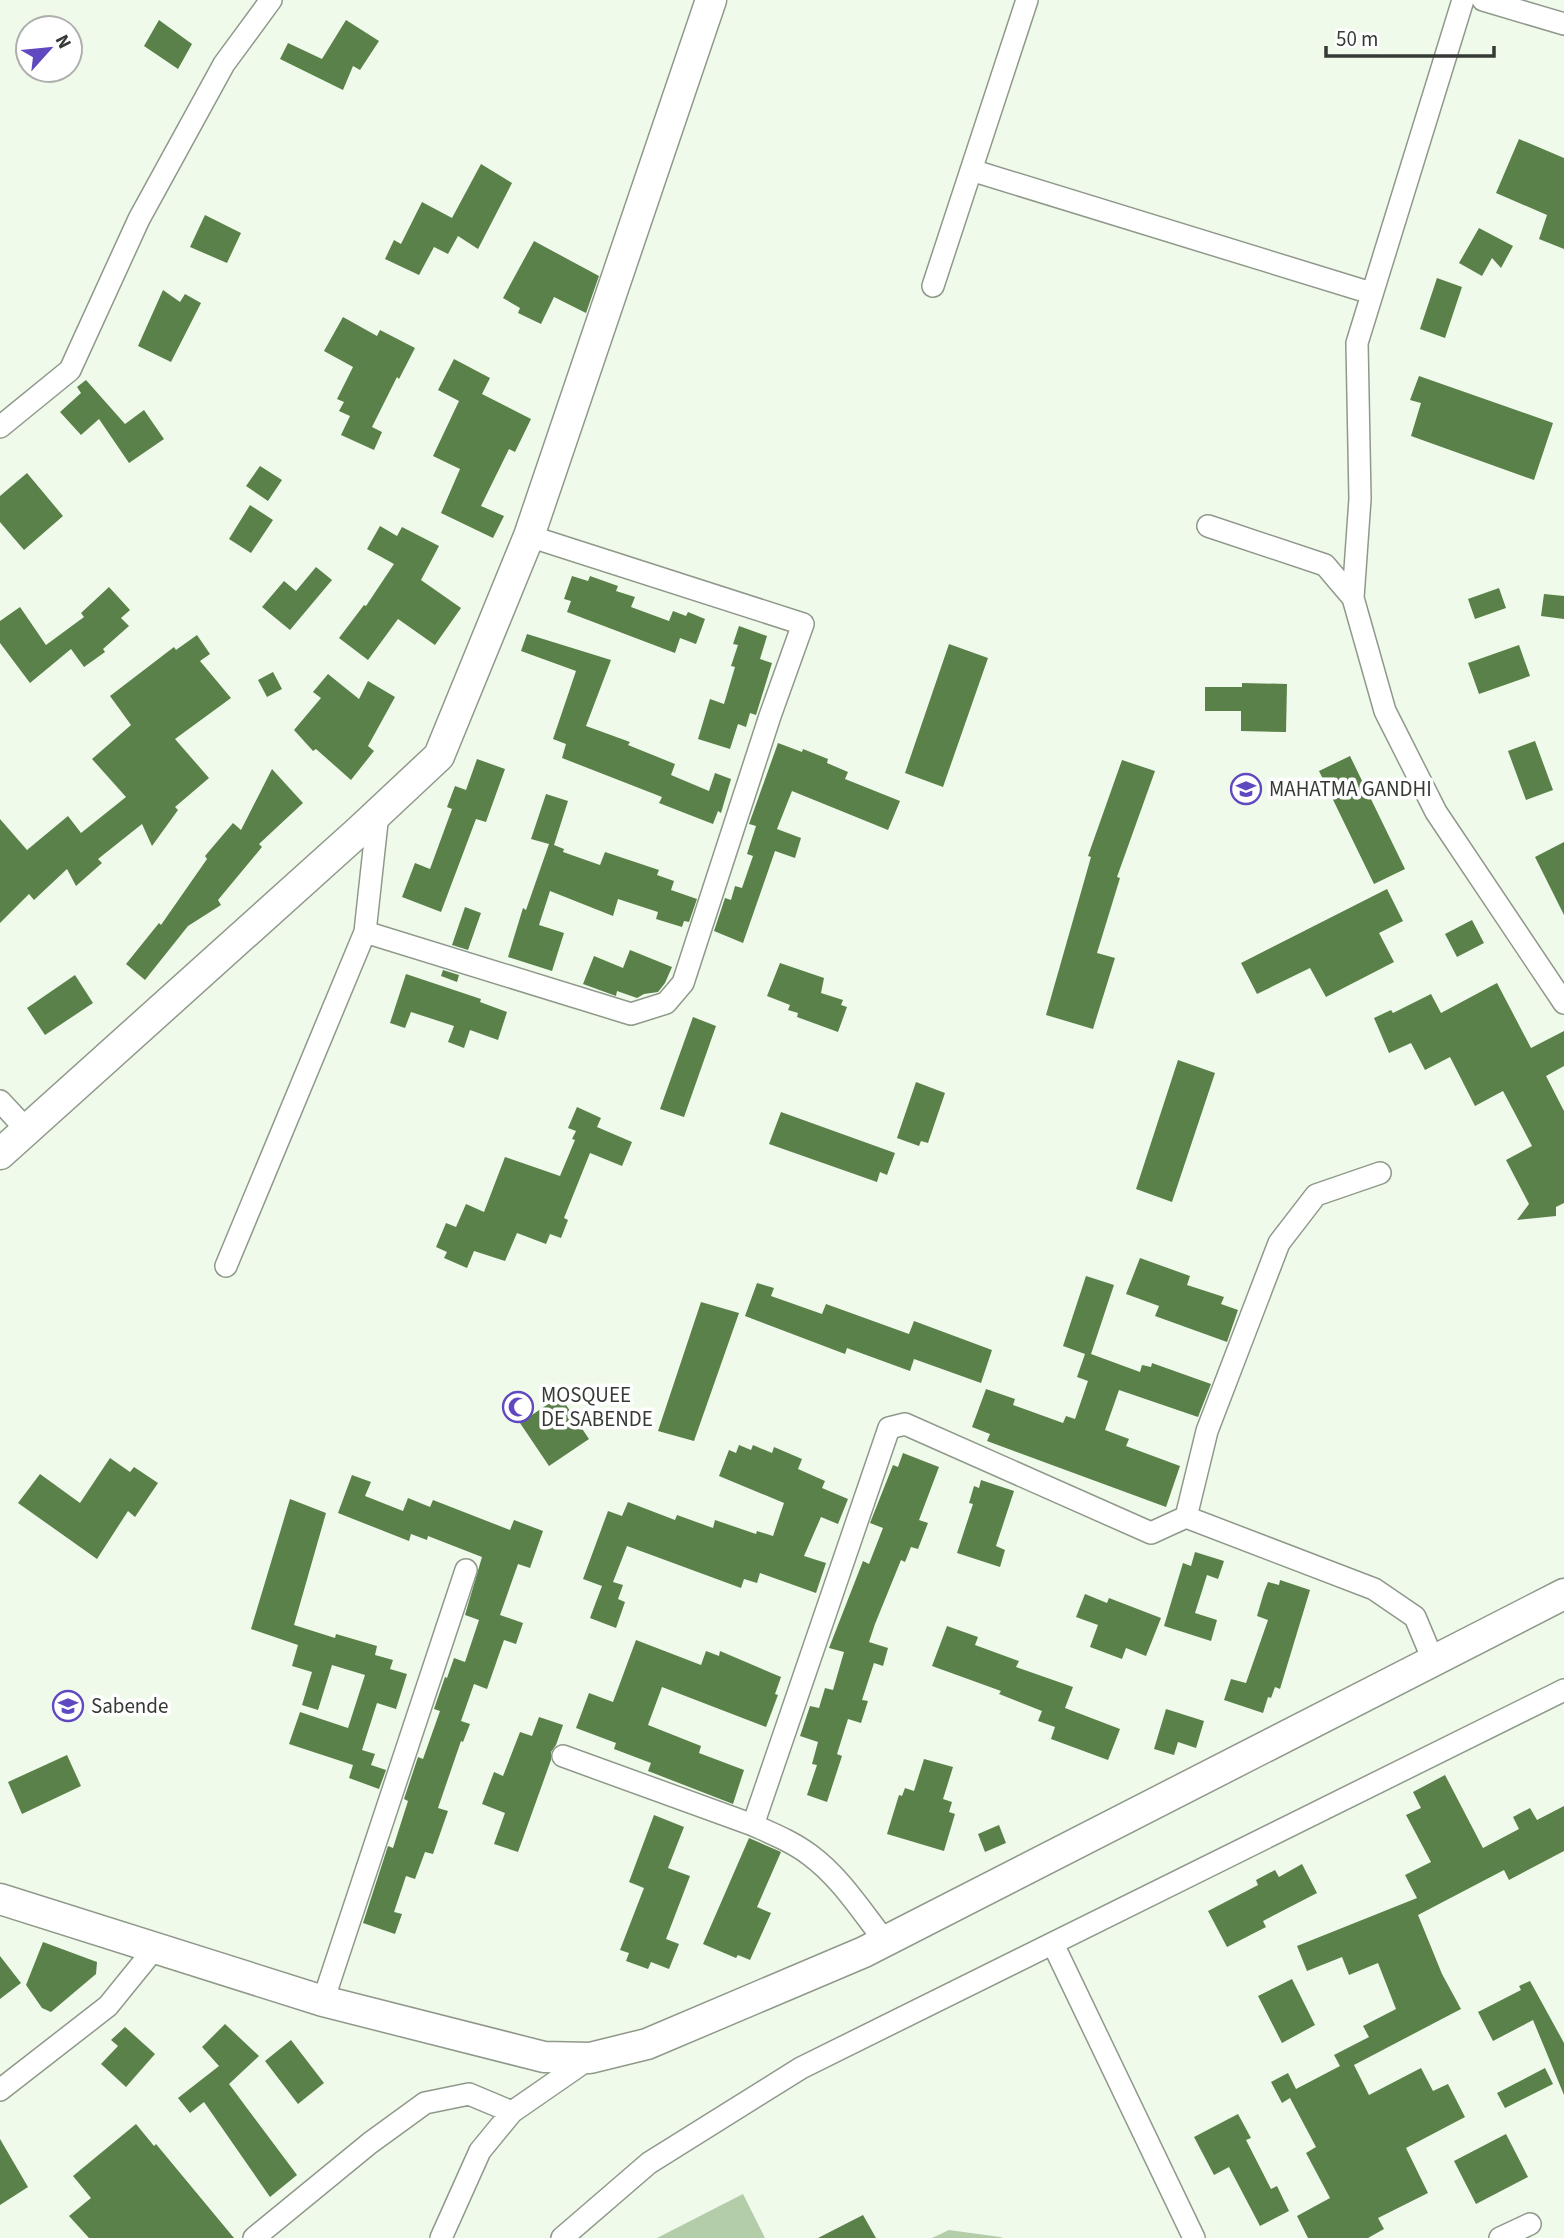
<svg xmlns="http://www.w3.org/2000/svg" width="1564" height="2238" font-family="'Source Sans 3',sans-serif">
	<rect width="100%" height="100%" fill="#effaeb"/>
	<path fill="#b3cda9" d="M743,2194L765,2238H657Z
		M949,2230L1000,2237L1003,2238H932Z"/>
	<path fill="#5a8149" d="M159,20L192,44L178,69L144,46Z
		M346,20L379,41L360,70L353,66L343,90L280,59L288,43L322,59Z
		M1519,139L1564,158V249L1539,239L1547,215L1496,193Z
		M481,164L512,183L478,249L458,236L448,254L434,247L419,275L385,259L394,240L401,244L422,202L452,218Z
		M205,215L241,233L227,263L190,247Z
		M1479,228L1513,246L1501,268L1492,258L1482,276L1459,263Z
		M534,241L599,276L586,313L554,297L541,324L518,313L520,308L503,298Z
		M1437,278L1462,287L1445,338L1420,329Z
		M163,290L180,302L185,294L201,303L171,362L138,346Z
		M343,317L377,336L380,330L415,348L399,379L397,377L372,427L382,432L374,450L341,435L350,416L339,411L344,402L337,399L353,367L324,351Z
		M454,359L490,378L482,394L531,419L515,452L509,449L481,506L504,516L493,538L441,513L460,469L433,456L459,401L438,390Z
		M1419,376L1553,423L1534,480L1411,436L1421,403L1410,400Z
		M86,380L125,424L144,410L164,439L129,463L99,419L81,435L60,412L81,393L77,387Z
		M260,466L282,480L268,501L246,486Z
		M27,473L63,516L24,550L0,522V496Z
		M250,505L273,520L251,553L229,539Z
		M380,526L397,536L402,527L439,546L421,580L461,608L435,645L398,619L368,660L339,638L364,605L366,606L394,564L367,549Z
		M316,567L332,580L290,630L262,607L284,581L296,591Z
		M572,576L588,581L590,576L618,586L616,591L635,597L631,607L669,621L673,611L686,616L688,612L705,619L696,644L680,638L675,653L567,612L571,601L564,599Z
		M109,587L130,610L121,618L129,626L103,649L105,652L84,667L71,649L30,683L0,643V621L20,607L46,645L84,617L81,613Z
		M1499,588L1506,608L1475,619L1468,599Z
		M1544,594L1564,596V619L1541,616Z
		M739,626L767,636L760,659L772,663L756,715L750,713L746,727L738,724L730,749L698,739L710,699L724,704L735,667L731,666L738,645L733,644Z
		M527,634L611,660L586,726L630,742L628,745L675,764L671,775L709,791L715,773L731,779L721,813L718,811L713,824L659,803L662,797L562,758L566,744L553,739L576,671L521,651Z
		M197,635L210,654L200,661L231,698L175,739L209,778L175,807L178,810L152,846L142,824L98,859L102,863L76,886L67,869L34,900L29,894L0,923V819L27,850L68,816L81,833L126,797L92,759L131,725L110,696L174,647L176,650Z
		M949,644L988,658L943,787L905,773Z
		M1519,645L1530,676L1479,694L1468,663Z
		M273,672L282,689L267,697L258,680Z
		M328,674L359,699L368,681L395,697L368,746L374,751L351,780L316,749L313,751L294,730L321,698L313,692Z
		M1242,683L1287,684L1286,732L1241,731V711H1205V687H1242Z
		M1535,741L1553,790L1526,800L1508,751Z
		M778,743L802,752L803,749L828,759L827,763L848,772L845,779L900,801L888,830L792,791L777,829L801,838L795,858L775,851L743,943L714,931L725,898L731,900L735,886L742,888L753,856L747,854L756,826L749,824Z
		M1350,756L1405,869L1374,884L1319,771Z
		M477,759L505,769L486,822L476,819L441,912L402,897L415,863L430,869L452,809L447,807L455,786L466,790Z
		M1122,760L1155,771L1117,877L1120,878L1097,953L1115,958L1093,1029L1046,1015L1091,857L1088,856Z
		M272,769L303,803L259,844L262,847L218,900L221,905L188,926L145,980L126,964L159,923L161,925L207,859L205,856L233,823L241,830Z
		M546,794L568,801L554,845L564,849L563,852L600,865L605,852L659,870L657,875L674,881L671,890L697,899L689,922L684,921L682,927L656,919L658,912L618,899L613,916L550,891L539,925L564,933L552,971L508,957L523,908L526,910L549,844L531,839Z
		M1564,842V915L1535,857Z
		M1387,889L1403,921L1379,933L1394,962L1326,997L1310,968L1257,994L1241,963Z
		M465,907L481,913L468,950L452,945Z
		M1472,920L1484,943L1457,957L1445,934Z
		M630,950L672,967L665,983L658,992L644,994L637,998L617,991L616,996L583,984L594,956L623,968Z
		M780,963L824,978L821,993L843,1000L841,1005L847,1007L838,1032L797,1017L798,1013L788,1010L790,1005L767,996Z
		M443,970L459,975L457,982L441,976Z
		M406,974L481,999L480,1002L507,1012L498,1040L470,1030L464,1048L448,1042L454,1026L411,1012L405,1028L390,1023Z
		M75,975L93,1003L45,1035L27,1008Z
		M1497,983L1531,1048L1564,1031V1066L1546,1076L1564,1111V1203L1556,1207V1216L1517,1220L1529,1204L1506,1160L1532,1146L1503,1091L1475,1106L1450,1057L1425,1070L1411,1043L1389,1053L1374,1018L1391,1010L1393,1013L1431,994L1441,1013Z
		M693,1017L716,1026L684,1117L660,1109Z
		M1178,1060L1215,1073L1172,1202L1136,1189Z
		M916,1082L945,1093L928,1143L921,1141L919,1146L897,1138Z
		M577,1107L601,1118L597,1127L632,1142L622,1166L590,1153L564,1218L568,1220L561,1238L550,1234L546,1244L517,1233L505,1261L474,1251L467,1268L444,1258L447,1252L436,1247L446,1223L456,1227L466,1204L484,1212L505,1157L560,1176L575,1140L572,1139L576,1131L568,1128Z
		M781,1112L895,1153L887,1175L880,1172L877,1182L769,1144Z
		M1140,1258L1190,1276L1187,1285L1224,1297L1221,1304L1238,1310L1227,1342L1155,1316L1159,1306L1126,1294Z
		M1086,1276L1114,1285L1091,1354L1140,1372L1142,1365L1151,1367L1152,1363L1211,1384L1198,1417L1119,1390L1105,1430L1129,1439L1126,1446L1180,1466L1166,1507L987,1441L990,1434L972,1427L986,1389L1015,1399L1013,1405L1063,1423L1066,1416L1075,1419L1088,1381L1077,1377L1085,1354L1063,1346Z
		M757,1283L774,1288L771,1296L822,1314L826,1304L909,1334L914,1321L992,1350L981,1383L914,1359L910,1371L847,1348L845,1354L745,1316Z
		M701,1302L739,1313L694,1441L658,1431Z
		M560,1396L589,1439L549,1466L520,1423Z
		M739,1445L751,1450L753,1445L772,1453L774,1447L802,1459L798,1469L825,1481L822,1488L848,1499L838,1524L821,1517L804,1556L826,1563L816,1593L760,1573L757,1583L744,1579L741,1588L627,1546L613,1582L623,1585L618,1599L625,1602L616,1628L590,1618L602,1586L583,1579L608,1511L622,1516L628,1502L675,1520L677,1515L713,1528L715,1520L756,1534L757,1531L773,1536L784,1503L719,1476L729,1450L736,1453Z
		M903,1453L939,1467L919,1520L928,1523L918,1549L911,1547L905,1562L901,1560L875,1624L869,1642L888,1648L883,1666L874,1663L862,1700L868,1701L861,1723L848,1719L837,1754L842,1756L827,1802L807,1795L817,1765L812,1764L818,1742L800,1736L810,1706L819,1708L825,1688L833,1690L844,1652L829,1648L863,1561L869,1564L883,1528L870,1523L893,1465L898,1467Z
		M110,1458L130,1472L134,1467L158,1483L135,1517L128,1511L97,1559L18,1503L40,1474L80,1503Z
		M352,1475L371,1482L365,1496L403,1511L408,1498L430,1507L433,1500L510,1530L514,1520L543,1531L530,1568L518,1564L500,1615L523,1623L516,1644L504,1640L487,1689L474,1684L461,1721L470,1724L463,1742L461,1741L438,1808L448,1811L433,1854L425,1852L415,1879L406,1876L394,1912L402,1914L395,1934L363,1923L388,1846L393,1848L408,1801L404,1799L418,1757L423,1759L440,1711L434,1709L445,1677L447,1678L454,1658L465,1662L479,1620L465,1615L482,1557L428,1536L427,1540L411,1534L409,1541L338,1513Z
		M981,1480L1014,1491L996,1546L1005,1550L1000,1567L957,1553L973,1504L969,1503L974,1486L979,1488Z
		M290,1499L326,1513L294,1625L335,1638L336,1634L377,1646L375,1655L393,1660L390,1669L407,1674L396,1709L377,1703L362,1750L375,1754L371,1765L386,1770L379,1789L349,1778L353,1765L289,1744L300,1712L348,1728L365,1675L332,1665L318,1710L302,1705L312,1672L292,1666L298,1645L251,1629Z
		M1195,1552L1224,1561L1218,1579L1207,1575L1195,1613L1217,1620L1211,1641L1164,1626L1183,1563L1191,1566Z
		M1280,1580L1310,1590L1280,1689L1275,1687L1271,1698L1268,1697L1263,1713L1224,1700L1231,1679L1246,1683L1268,1620L1257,1616L1264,1592L1268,1582L1279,1585Z
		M1085,1594L1107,1603L1109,1598L1161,1618L1146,1656L1126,1648L1122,1659L1090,1647L1098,1625L1076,1617Z
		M947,1626L978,1637L975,1645L1019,1661L1016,1667L1073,1687L1065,1708L1120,1729L1108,1760L1051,1739L1055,1727L1038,1721L1042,1711L999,1694L1001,1691L932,1666Z
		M636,1640L701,1665L706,1651L719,1656L720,1651L781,1677L775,1694L778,1695L766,1727L662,1687L648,1725L701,1746L699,1753L744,1770L733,1804L648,1771L651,1763L614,1749L616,1743L576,1728L589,1693L613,1702Z
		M1166,1709L1204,1721L1196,1748L1178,1742L1174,1755L1154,1749Z
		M539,1717L563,1725L556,1745L551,1752V1760L518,1852L494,1844L505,1813L482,1804L494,1772L503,1776L520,1732L532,1736Z
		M67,1755L81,1786L22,1814L8,1782Z
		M924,1759L953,1767L943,1799L952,1802L949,1812L955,1814L944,1851L887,1834L899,1795L902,1796L905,1788L914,1791Z
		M1445,1775L1483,1848L1519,1829L1513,1817L1530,1808L1537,1820L1564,1806V1851L1509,1880L1504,1870L1418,1915L1442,1974L1461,2009L1354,2065L1369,2095L1421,2068L1433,2091L1448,2084L1465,2117L1406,2148L1428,2193L1378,2218L1384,2229L1368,2238H1308L1297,2216L1330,2198L1306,2153L1316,2147L1290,2098L1282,2103L1271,2082L1288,2073L1296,2089L1340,2066L1334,2055L1369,2037L1363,2026L1396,2009L1378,1963L1349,1975L1342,1957L1307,1971L1297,1946L1417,1898L1405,1875L1431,1862L1406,1815L1421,1808L1413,1792Z
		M654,1815L684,1827L668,1868L690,1876L666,1939L679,1944L669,1969L651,1962L648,1969L626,1961L629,1953L620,1950L644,1888L629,1882Z
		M999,1825L1006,1843L985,1852L978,1834Z
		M749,1838L781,1852L757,1907L771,1913L750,1960L738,1955L736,1958L703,1944Z
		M1302,1864L1317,1893L1263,1921L1266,1927L1227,1947L1208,1911L1258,1885L1256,1880L1275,1870L1279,1877Z
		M43,1942L97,1962L96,1974L51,2012L42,2008L26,1985Z
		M0,1956L21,1983L0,1999Z
		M1292,1979L1315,2025L1282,2043L1258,1996Z
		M1530,1981L1564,2043V2095L1533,2020L1493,2041L1478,2012L1521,1990L1519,1986Z
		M225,2024L259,2056L229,2084L297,2175L270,2197L204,2102L190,2113L178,2098L219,2066L202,2047Z
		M125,2027L155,2054L126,2087L101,2064L118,2046L111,2040Z
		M291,2040L324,2083L298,2104L265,2061Z
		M1545,2068L1553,2084L1505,2108L1497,2093Z
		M1238,2114L1251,2138L1246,2140L1271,2189L1277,2186L1289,2211L1260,2226L1229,2167L1214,2175L1194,2137Z
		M136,2124L154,2146L156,2144L234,2238H89L69,2216L91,2198L73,2176Z
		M1506,2134L1528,2177L1476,2204L1454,2161Z
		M0,2139L28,2187L0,2205Z
		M863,2215L876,2238H818Z"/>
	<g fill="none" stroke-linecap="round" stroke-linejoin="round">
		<g stroke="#8f998b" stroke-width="24">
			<path id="street" d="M1483,0L1564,24
				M971,170L1371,293
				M933,286L1027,0
				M0,427L70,370L139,219L224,64L271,0
				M1208,526L1325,565L1353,598L1385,711L1436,812L1564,1003
				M1353,598L1360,499L1357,343L1463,0
				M365,932L631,1014L666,1003L683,983L770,716L803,624L529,536
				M0,1101L26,1129
				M226,1266L365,932L378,813
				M1186,1517L1207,1431L1279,1243L1316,1195L1380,1173
				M563,1756L753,1825
				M885,1941C862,1912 841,1878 810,1855C793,1842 773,1834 753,1825L889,1428L905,1424L1151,1533L1186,1517L1374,1589L1415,1617L1433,1660
				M1053,1944L1194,2238
				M323,2001L466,1570
				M0,2090L108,2006L155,1948
				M254,2238L370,2143L425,2103L469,2094L512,2112
				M441,2238L480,2151L512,2112L590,2058
				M562,2238L649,2163L801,2068L1564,1690
				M1500,2238L1530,2224"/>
		</g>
		<g stroke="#8f998b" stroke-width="33">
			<path id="secondary" d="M0,1154L359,831L439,756L529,536L711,0
				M0,1899L323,2001L544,2057L590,2058L647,2044L864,1952L1564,1594"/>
		</g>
		<use href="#street" stroke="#fff" stroke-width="21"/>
		<use href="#secondary" stroke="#fff" stroke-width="30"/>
	</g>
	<defs>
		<g id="school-ring" transform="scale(1.575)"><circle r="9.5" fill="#fff" stroke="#5f48c0" stroke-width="1.5"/><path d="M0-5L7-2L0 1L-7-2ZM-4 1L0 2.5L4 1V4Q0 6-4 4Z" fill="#5f48c0"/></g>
		<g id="mosque-ring" transform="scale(1.575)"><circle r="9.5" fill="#fff" stroke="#5f48c0" stroke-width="1.5"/><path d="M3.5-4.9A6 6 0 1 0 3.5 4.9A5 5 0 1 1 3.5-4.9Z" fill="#5f48c0"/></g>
	</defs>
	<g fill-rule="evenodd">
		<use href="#school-ring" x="1246" y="789"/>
		<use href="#mosque-ring" x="518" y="1407"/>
		<use href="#school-ring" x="68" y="1706"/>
	</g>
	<g text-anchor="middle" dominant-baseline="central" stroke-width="7" stroke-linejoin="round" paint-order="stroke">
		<g font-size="21" fill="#363a35" stroke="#fff" text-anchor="start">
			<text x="1269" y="789">MAHATMA GANDHI</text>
			<text x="541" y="1395">MOSQUEE<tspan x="541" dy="24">DE SABENDE</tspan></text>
			<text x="91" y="1706">Sabende</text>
		</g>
	</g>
	<g transform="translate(49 49) rotate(63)"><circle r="33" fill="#ffffff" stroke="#afb0ae" stroke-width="2"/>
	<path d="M0-5L12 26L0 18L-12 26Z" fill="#5f48c0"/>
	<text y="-10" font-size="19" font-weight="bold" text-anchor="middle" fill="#363a35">N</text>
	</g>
	<path d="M1326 46v10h168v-10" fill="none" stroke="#363a35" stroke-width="3.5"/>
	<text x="1336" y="46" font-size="21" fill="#363a35" stroke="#ffffff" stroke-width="5" paint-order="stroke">50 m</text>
</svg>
